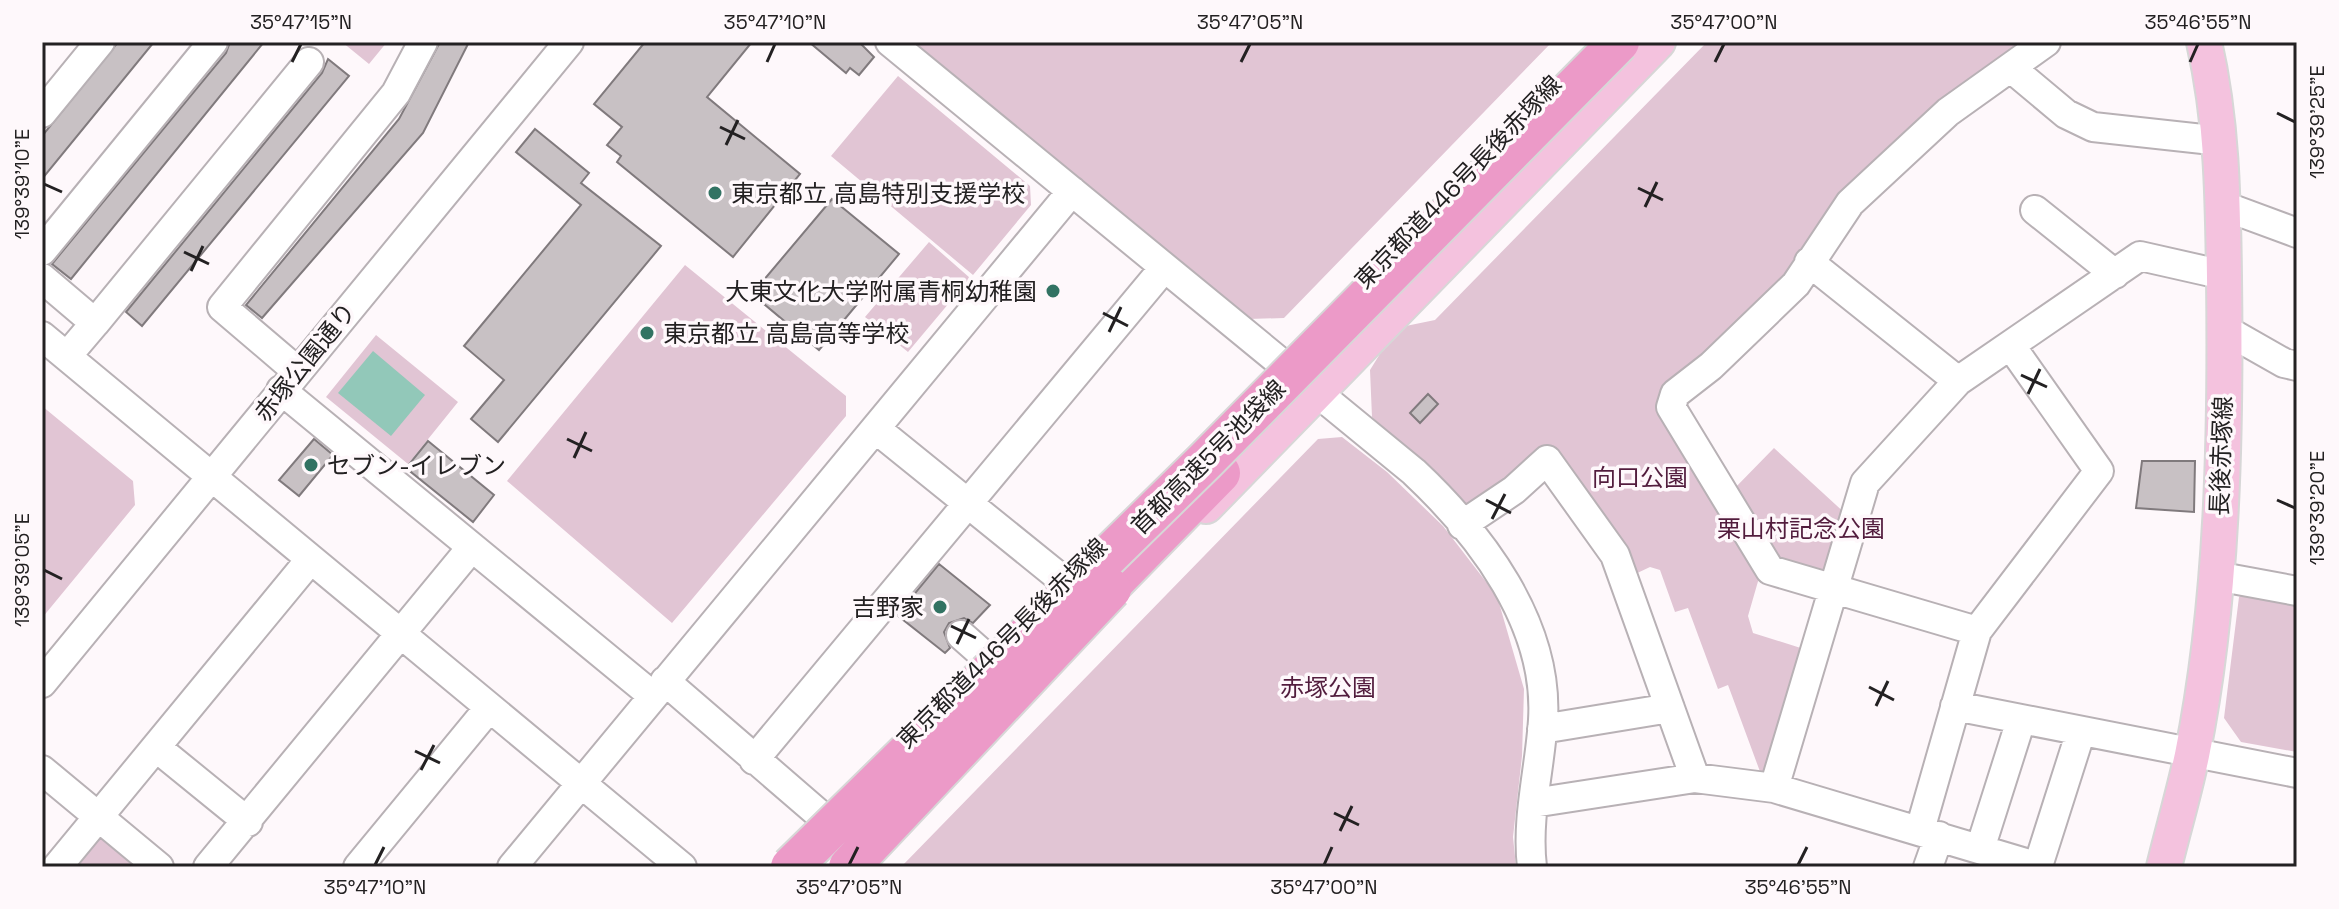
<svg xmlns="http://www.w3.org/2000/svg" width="2339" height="909" font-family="'Space Grotesk','Noto Sans JP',sans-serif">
	<rect width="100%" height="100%" fill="#fef8fb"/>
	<path fill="#e1c5d4" d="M342,42H387L369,64Z
		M912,42H1552L1284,318L1248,319Z
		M1707,42H2036L1790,279L1669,388L1761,571L1748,616L1753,633L1807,650L1770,775L1762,777L1728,685L1718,689L1688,608L1675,612L1660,570L1650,567L1631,576L1546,449L1469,509L1372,417L1370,370L1396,328L1435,320Z
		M898,76L1030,186L1031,205L973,275L831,156Z
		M929,242L970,278L908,352L865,317Z
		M685,265L846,396V416L672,623L507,481Z
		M376,335L458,402L408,464L326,397Z
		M42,406L133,481L135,505L42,618Z
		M1342,437L1387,472L1443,526L1497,596L1524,689L1522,756L1513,837L1516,867H901L1318,439Z
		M1774,448L1848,516L1830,574L1783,566L1731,492Z
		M2247,591L2297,600V752L2241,742L2224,718L2239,597Z
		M98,832L150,867H69Z"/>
	<path fill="#92c8b9" d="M373,351L425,395L391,436L338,393Z"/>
	<path fill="#c8c1c4" stroke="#807a7d" stroke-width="2" d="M118,42H154L42,179V136Z
		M230,42H264L71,279L52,264L226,53Z
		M440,42H469L423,133L262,318L246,305L399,119Z
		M645,42H752L707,97L800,174L733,257L617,162L621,156L607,145L622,127L594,104Z
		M809,42H859L874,57L859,75L850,68L846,73Z
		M328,59L349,76L142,326L126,312L322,73Z
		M535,129L589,173L581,183L661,246L498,442L471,419L504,380L464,346L581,205L516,152Z
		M832,199L899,254L819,350L752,294Z
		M1428,394L1438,404L1420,423L1410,413Z
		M314,439L333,455L299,496L279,480Z
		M428,441L494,495L473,522L406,468Z
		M2142,461H2195L2194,512L2136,508Z
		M939,564L990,605L973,623L964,618L949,623L944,632L950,648L945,653L897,615Z"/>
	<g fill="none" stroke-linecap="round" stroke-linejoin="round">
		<g stroke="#b8b1b5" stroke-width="32">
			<path id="minor" d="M890,42L1414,472C1481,535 1549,624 1543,720C1540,769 1526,818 1532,867
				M2011,68L2066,114L2093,127L2221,141
				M42,113L100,42
				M2224,206L2297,233
				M2035,210L2115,274
				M42,251L213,42
				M1809,262L1958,381
				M42,278L95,323L67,356
				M95,323L309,62
				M2224,329L2284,363L2297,366
				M42,336L682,867
				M297,371L222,307L396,93L423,42
				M281,390L653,696
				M876,429L1064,581
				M1462,525L1514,490L1547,460L1615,555L1695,778
				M2216,576L2297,591
				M1977,631L1770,570L1671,407L1675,394L1711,366L1796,284L1850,203L1948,112L2046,42
				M961,635L987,658
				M665,681L826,820
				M42,683L569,42
				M1955,706L2297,773
				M1542,729L1670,708
				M157,748L248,822
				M754,760L1164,268
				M42,770L159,867
				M1774,788L1865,483L1958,381L2140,256L2224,275
				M1533,803L1695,778L1774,788L2039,867
				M1920,830L1977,631L2099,471L2011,346
				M1980,849L2021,720
				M2038,866L2081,731
				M57,867L310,560
				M208,867L472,547
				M358,867L489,708
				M512,867L1072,191
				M1928,867L1939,836"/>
		</g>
		<g stroke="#d7d7d7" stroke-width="38">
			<path id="major" d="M1206,506L1658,42
				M2164,867C2173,830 2184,793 2192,755C2223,602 2226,433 2224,277C2223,197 2222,121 2204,42"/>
		</g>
		<g stroke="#d7d7d7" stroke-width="44">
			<path id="highway" d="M1083,613L1220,473"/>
		</g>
		<use href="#minor" stroke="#fff" stroke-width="28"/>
		<use href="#major" stroke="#f4c2de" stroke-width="34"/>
		<use href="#highway" stroke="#ec9ac8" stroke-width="40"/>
		<g stroke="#d7d7d7" stroke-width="44" stroke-linecap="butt">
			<path id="highway-bridge" d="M791,867L1206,460L1619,42
				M849,867L1111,589"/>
		</g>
		<use href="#highway-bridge" stroke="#ec9ac8" stroke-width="40"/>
	</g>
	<path fill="none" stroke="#232122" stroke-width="3" d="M292,62L301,44M767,62L775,44M1241,62L1250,44M1715,62L1724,44M2190,62L2198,44M2277,113L2295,122M720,127L745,139M726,145L738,120M44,184L62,192M1638,188L1663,200M1645,207L1657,182M184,252L209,264M191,271L203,246M1103,313L1128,326M1109,332L1121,307M2021,375L2047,387M2028,394L2040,369M567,439L592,451M574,458L586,432M1486,500L1511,513M2277,500L2295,508M1492,519L1505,494M44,570L62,579M951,626L976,638M957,644L969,619M1869,687L1894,700M1876,706L1888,681M415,751L440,763M421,770L434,745M1334,813L1359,825M1340,831L1352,806M375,865L384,847M849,865L858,847M1324,865L1332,847M1798,865L1807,847"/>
	<g fill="#327363" stroke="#fef8fb" stroke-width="3">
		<circle cx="715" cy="193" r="8"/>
		<circle cx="1053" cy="291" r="8"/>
		<circle cx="647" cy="333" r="8"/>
		<circle cx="311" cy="465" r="8"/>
		<circle cx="940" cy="607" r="8"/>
	</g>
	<g text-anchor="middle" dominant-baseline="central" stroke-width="7" stroke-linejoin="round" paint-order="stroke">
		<g font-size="24" fill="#232122" stroke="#fef8fb">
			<text transform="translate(1458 182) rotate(-46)">東京都道446号長後赤塚線</text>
			<text transform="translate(305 362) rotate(-51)">赤塚公園通り</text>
			<text transform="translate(2221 456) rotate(-88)">長後赤塚線</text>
			<text transform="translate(1208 457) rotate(-45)">首都高速5号池袋線</text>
			<text transform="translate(1002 643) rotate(-45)">東京都道446号長後赤塚線</text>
		</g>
		<g font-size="24" fill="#232122" stroke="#fef8fb" text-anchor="start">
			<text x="731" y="193">東京都立 高島特別支援学校</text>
			<text x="1037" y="291" text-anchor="end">大東文化大学附属青桐幼稚園</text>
			<text x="663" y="333">東京都立 高島高等学校</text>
			<text x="327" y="465">セブン-イレブン</text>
			<text x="924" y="607" text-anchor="end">吉野家</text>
		</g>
		<g font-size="24" fill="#521c3d" stroke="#fef8fb">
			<text x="1640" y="477">向口公園</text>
			<text x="1801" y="528">栗山村記念公園</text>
			<text x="1328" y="687">赤塚公園</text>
		</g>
	</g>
	<rect width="2339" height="909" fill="none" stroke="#fef8fb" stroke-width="88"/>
	<rect x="44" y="44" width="2251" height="821" fill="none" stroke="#232122" stroke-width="3"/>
	<g font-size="20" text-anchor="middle" fill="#232122">
		<text x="301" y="29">35°47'15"N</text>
		<text x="775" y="29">35°47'10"N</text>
		<text x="1250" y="29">35°47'05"N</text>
		<text x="1724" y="29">35°47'00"N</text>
		<text x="2198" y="29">35°46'55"N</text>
		<text transform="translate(2317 122) rotate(-90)" y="7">139°39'25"E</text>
		<text transform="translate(22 184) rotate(-90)" y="7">139°39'10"E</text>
		<text transform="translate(2317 508) rotate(-90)" y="7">139°39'20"E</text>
		<text transform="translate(22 570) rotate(-90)" y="7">139°39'05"E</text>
		<text x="375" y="894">35°47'10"N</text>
		<text x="849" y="894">35°47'05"N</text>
		<text x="1324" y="894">35°47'00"N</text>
		<text x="1798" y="894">35°46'55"N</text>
	</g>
</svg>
